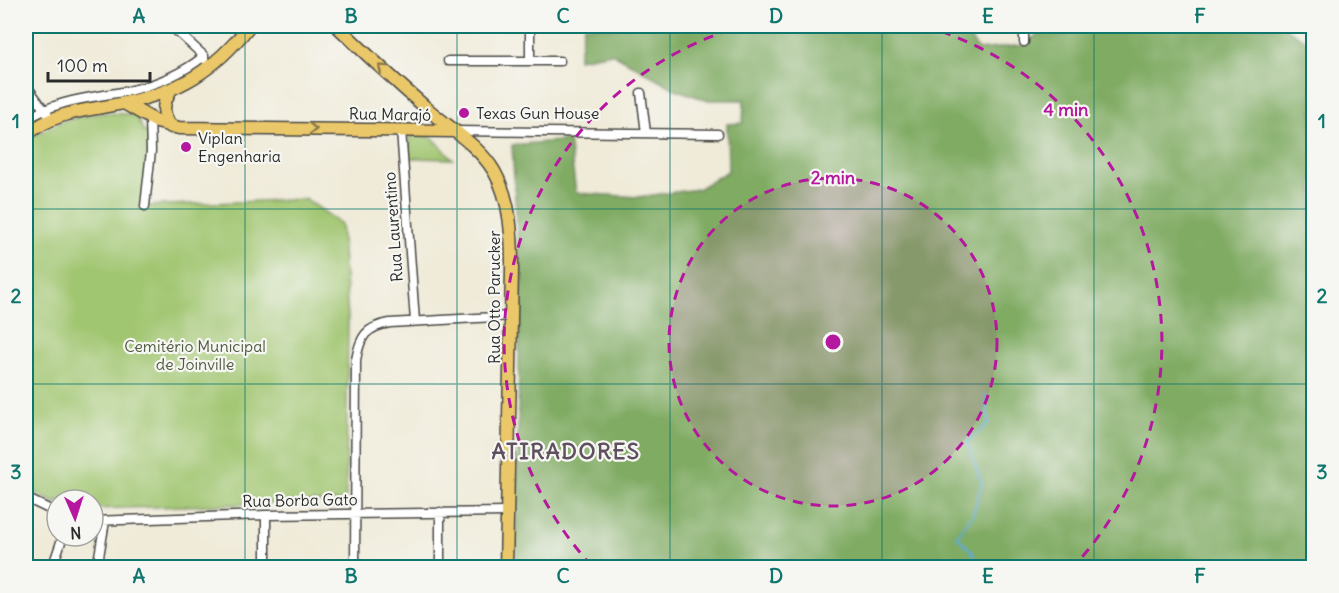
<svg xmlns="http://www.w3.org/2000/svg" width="1339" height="593" font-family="Delius,sans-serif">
	<rect width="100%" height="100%" fill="#f6f6f2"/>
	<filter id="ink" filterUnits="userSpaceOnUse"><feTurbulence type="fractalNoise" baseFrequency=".0167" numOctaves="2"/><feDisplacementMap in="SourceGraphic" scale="12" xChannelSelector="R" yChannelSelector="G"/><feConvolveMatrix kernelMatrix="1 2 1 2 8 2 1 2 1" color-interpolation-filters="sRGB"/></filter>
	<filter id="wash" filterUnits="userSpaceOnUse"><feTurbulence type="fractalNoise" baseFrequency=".008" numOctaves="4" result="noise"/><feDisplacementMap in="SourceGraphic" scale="24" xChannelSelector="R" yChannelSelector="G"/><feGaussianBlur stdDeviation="1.35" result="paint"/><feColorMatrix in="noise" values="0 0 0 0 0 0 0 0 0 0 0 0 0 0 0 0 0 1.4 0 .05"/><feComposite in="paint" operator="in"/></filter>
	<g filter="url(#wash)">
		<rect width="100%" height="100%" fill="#f0ebd9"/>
		<path fill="#a1c671" stroke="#66784e" stroke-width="1.5" d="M104,113L128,114L136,116L144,132H150L145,206L306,199L341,224L348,317L346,496L344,501L93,509V500H57V504L26,488V141C55,122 69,117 104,113Z
			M409,136H431L453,159L409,158Z"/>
		<path fill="#80ab63" stroke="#566b47" stroke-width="1.5" d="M584,26H959L979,50L1024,45L1048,26H1282L1313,45V567H516L520,279L512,145L569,140L576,193L638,197L698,189L728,171L727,124L743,123L744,100H706L675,89L612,53L578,59Z"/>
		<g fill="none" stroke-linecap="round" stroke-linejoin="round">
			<path stroke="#59abd4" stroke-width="2" d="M978,568L973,553L957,536L973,514L982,484L967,442L989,423L985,394"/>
		</g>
	</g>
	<g filter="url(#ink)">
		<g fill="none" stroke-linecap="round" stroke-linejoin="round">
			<g stroke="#494845" stroke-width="11">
				<path id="minor" d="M171,26L204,56V59
					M530,26V61
					M1024,26V42
					M448,61H560
					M26,85L51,119
					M641,93L646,133
					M26,120C57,99 92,98 128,91C155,85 182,74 204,56
					M401,130L415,321
					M455,131L718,134
					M145,206L151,151L150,118
					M26,498L57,513
					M440,512V568
					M266,515V568
					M93,521L266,515L508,512
					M52,568L63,536
					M97,568L105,521
					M355,568L356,360C360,336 366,327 390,323L512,316"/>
			</g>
			<g stroke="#494845" stroke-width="15">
				<path id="primary" d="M337,26C365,53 394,80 424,106C447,127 478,144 494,171C511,200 512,237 512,269L506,568
					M170,91C162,105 162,113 171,127
					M124,103L157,122L179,128L454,131
					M26,135C57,110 87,111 124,103C179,92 215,70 249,26"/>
			</g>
			<use href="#minor" stroke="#fff" stroke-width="8"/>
			<use href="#primary" stroke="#eac769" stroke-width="12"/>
		</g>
		<defs><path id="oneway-chevron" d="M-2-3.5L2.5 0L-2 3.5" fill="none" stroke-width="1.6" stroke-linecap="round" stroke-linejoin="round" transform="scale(1.5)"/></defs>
		<g stroke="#8a794a">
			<use href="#oneway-chevron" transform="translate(382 68) rotate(-138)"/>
			<use href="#oneway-chevron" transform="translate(313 129) rotate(1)"/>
		</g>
	</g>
	<path fill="none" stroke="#0f766e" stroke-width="1.5" stroke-opacity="0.55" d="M245,26V568M457,26V568M670,26V568M882,26V568M1094,26V568M26,209H1314M26,384H1314"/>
	<circle cx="833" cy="342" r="164" fill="#b5179e" fill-opacity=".12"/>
	<g fill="none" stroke="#b5179e" stroke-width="3" stroke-dasharray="10 8">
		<circle cx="833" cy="342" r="164"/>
		<path d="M592 566A329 329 0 0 1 742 26M924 26A329 329 0 0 1 1074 566"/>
	</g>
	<g fill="#b5179e" stroke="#f6f6f2" stroke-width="2">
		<circle cx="464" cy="113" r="6"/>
		<circle cx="186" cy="147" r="6"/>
	</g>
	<g text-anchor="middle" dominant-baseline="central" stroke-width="4.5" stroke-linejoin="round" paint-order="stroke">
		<g font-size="16" fill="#2b2b2b" stroke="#f6f6f2" text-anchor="start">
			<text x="476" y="113">Texas Gun House</text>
			<text x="198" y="138">Viplan<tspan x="198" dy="18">Engenharia</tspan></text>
		</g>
		<g font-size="16" fill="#2b2b2b" stroke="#f6f6f2">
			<text transform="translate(390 114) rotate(1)">Rua Marajó</text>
			<text transform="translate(393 227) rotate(-94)">Rua Laurentino</text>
			<text transform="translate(494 297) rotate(-90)">Rua Otto Parucker</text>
			<text transform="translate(300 500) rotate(-1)">Rua Borba Gato</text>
		</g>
		<g font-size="16" fill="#4e5a40" stroke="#f6f6f2">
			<text x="195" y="346">Cemitério Municipal<tspan x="195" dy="18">de Joinville</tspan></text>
		</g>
		<g font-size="22" font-weight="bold" letter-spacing="1.5" fill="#5f5060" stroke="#f6f6f2">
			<text x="566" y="451">ATIRADORES</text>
		</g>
	</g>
	<circle cx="833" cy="342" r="9" fill="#b5179e" stroke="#f6f6f2" stroke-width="3"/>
	<g font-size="18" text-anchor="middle" font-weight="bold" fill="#b5179e" stroke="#f6f6f2" stroke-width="4.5" stroke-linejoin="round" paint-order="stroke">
		<text x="1066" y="116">4 min</text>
		<text x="833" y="184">2 min</text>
	</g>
	<rect width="1339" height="593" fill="none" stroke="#f6f6f2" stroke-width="66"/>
	<g transform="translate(75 518) rotate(177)"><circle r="28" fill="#f6f6f2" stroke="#a5a5a2" stroke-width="1.5"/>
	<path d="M0-4.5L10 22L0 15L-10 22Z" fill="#b5179e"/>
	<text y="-9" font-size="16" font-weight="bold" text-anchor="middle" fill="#2b2b2b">N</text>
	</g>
	<path d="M48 72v9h102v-9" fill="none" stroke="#2b2b2b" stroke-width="3"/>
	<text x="57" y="72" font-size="18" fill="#2b2b2b" stroke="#f6f6f2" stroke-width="4.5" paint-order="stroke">100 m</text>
	<rect x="33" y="33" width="1273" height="527" fill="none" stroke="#0f766e" stroke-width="2"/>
	<g font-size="20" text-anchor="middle" font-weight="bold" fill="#0f766e">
		<text x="139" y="23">A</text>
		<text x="351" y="23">B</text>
		<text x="563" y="23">C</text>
		<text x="776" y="23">D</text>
		<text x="988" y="23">E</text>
		<text x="1200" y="23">F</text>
		<text x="16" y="128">1</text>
		<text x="1322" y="128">1</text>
		<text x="16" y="303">2</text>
		<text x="1322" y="303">2</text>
		<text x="16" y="479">3</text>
		<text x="1322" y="479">3</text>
		<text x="139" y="583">A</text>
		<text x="351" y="583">B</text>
		<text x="563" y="583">C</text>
		<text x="776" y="583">D</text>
		<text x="988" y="583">E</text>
		<text x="1200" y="583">F</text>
	</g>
</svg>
